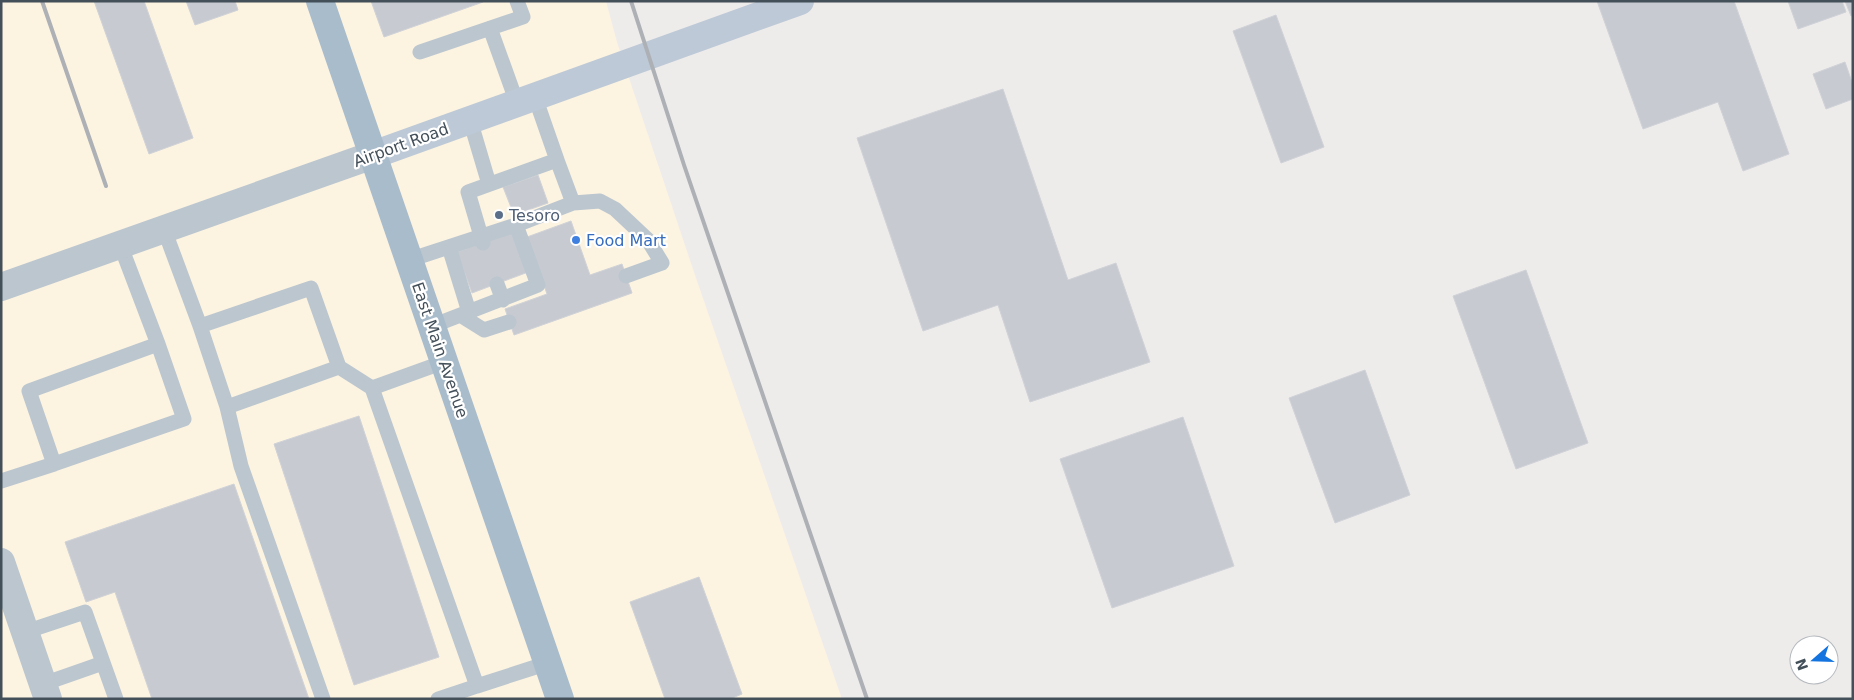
<svg xmlns="http://www.w3.org/2000/svg" width="1854" height="700" font-family="'DejaVu Sans',sans-serif">
	<rect width="100%" height="100%" fill="#eeebeb"/>
	<path fill="#fcf3e1" d="M1,1H606L617,42L696,278L842,699H1Z"/>
	<path fill="#c8cad1" stroke="#cfd2d7" d="M94,1H144L193,138L149,154Z
		M186,1H235L238,10L195,25Z
		M371,1H483V2L384,37Z
		M1597,1H1734L1789,154L1743,171L1718,102L1643,129Z
		M1788,1H1842L1846,12L1798,29Z
		M1845,1H1853V15L1851,16Z
		M1276,15L1324,147L1281,163L1233,31Z
		M1845,62L1853,85V99L1826,109L1813,74Z
		M1003,89L1068,280L1116,263L1150,362L1030,402L998,305L923,331L857,138Z
		M538,175L548,203L514,215L503,187Z
		M571,221L590,275L622,264L632,293L514,335L505,309L547,294L527,237Z
		M516,231L531,271L472,293L457,252Z
		M1526,270L1588,443L1516,469L1453,296Z
		M1365,370L1410,495L1335,523L1289,398Z
		M359,416L439,657L354,685L274,444Z
		M1183,417L1234,566L1112,608L1060,459Z
		M234,484L309,699H152L115,592L86,602L65,542Z
		M699,577L742,694L730,699H665L630,602Z"/>
	<g fill="none" stroke-linecap="round" stroke-linejoin="round">
		<path stroke="#bbc6cf" stroke-width="15" d="M490,28L517,103
			M420,52L523,17L517,1
			M535,97L557,160
			M470,120L489,184
			M573,203L600,201L615,209L648,240L662,263L626,276
			M164,229L200,326L311,288L339,367L372,388
			M483,243L468,192L557,160L573,203L516,225
			M120,244L158,344L29,391L54,464L184,419L158,344
			M449,247L469,312
			M409,260L516,225L538,285L432,326
			M497,284L503,300
			M460,315L484,330L509,322
			M200,326L227,407L339,367
			M444,362L372,388L477,686L548,663
			M227,407L241,466L323,699
			M1,481L54,464
			M25,632L85,612L116,699
			M43,684L103,663
			M438,699L477,686"/>
		<path stroke="#bbc6cf" stroke-width="28" d="M1,287L373,155
			M1,562L48,699"/>
		<path stroke="#bdc9d6" stroke-width="28" d="M373,155L800,1"/>
		<path stroke="#a9bccc" stroke-width="28" d="M320,1L560,699"/>
		<path stroke="#adb1b6" stroke-width="4" d="M42,1L106,186
			M631,1L684,165L867,699"/>
	</g>
	<circle fill="#5c6f8a" stroke="#fff" stroke-width="2" cx="499" cy="215" r="5"/>
	<circle fill="#3f7fe0" stroke="#fff" stroke-width="2" cx="576" cy="240" r="5"/>
	<g text-anchor="middle" dominant-baseline="central" stroke-width="4.5" stroke-linejoin="round" paint-order="stroke">
		<g font-size="16" fill="#434f59" stroke="#fff">
			<text transform="translate(401 145) rotate(-20)">Airport Road</text>
			<text transform="translate(440 350) rotate(71)">East Main Avenue</text>
		</g>
		<g font-size="16" fill="#4e5e75" stroke="#fff" text-anchor="start">
			<text x="509" y="215">Tesoro</text>
		</g>
		<g font-size="16" fill="#366cbe" stroke="#fff" text-anchor="start">
			<text x="586" y="240">Food Mart</text>
		</g>
	</g>
	<rect width="1854" height="700" fill="none" stroke="#434f59" stroke-width="5"/>
	<g transform="translate(1814 660) rotate(250)"><circle r="24" fill="#ffffff" stroke="#b4b9bd"/>
	<path d="M0-4L9 19L0 12L-9 19Z" fill="#1374e0"/>
	<text y="-8" font-size="14" font-weight="bold" text-anchor="middle" fill="#434f59">N</text>
	</g>
</svg>
